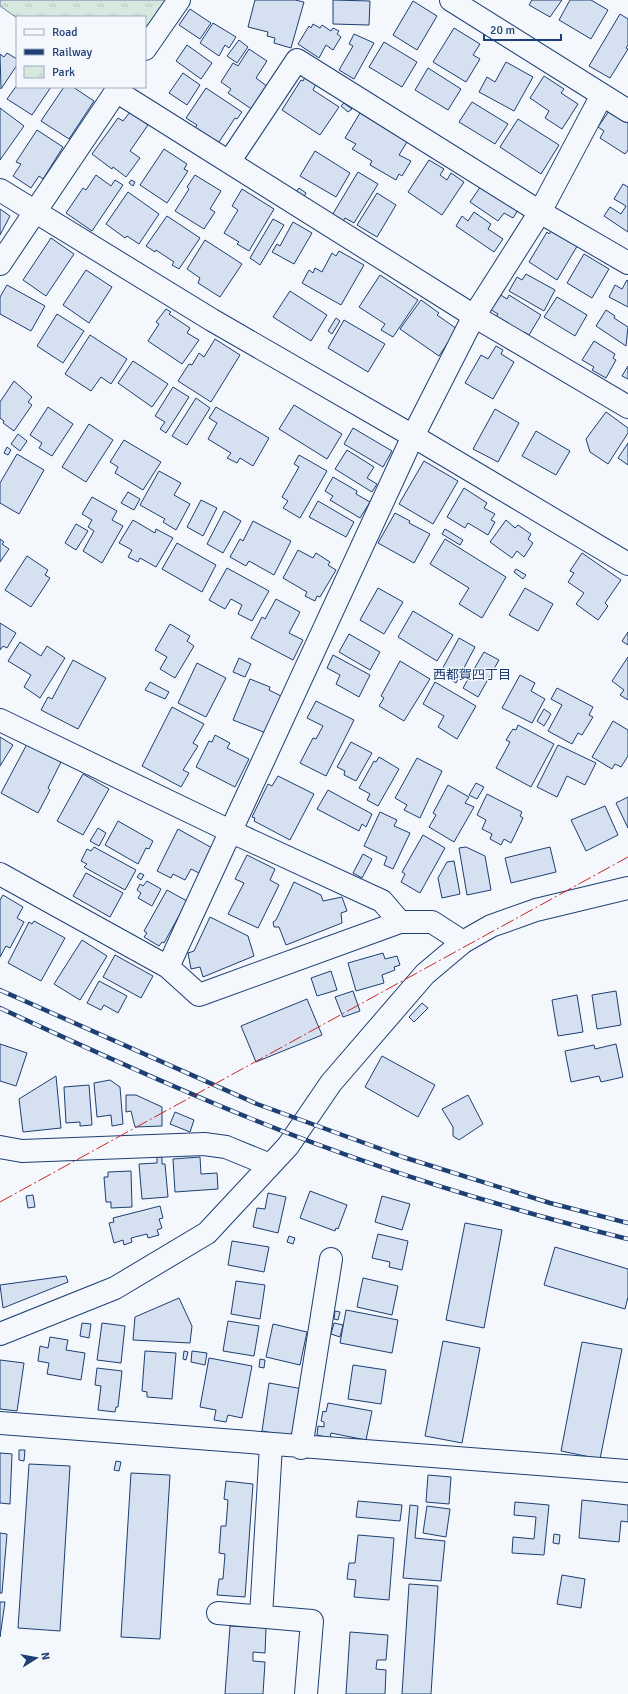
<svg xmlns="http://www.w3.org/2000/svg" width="628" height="1694" font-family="Signika,'Noto Sans JP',sans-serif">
	<defs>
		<pattern id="park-tufts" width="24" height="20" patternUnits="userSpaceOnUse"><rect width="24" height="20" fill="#d7e8df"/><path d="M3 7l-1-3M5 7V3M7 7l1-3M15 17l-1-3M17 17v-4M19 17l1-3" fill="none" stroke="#b8c8c3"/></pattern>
	</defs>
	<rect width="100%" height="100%" fill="#f4f7fb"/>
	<path fill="url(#park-tufts)" stroke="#687fa3" d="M0,0H168L145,33V17L17,18L0,6Z"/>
	<path fill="#d5e0f0" stroke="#1d3f73" d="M255,0H295L304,2L291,48L274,43L275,38L267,36L268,32L248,27Z
		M333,0L370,1L369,25L333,24Z
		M532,0H562L550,17L529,5Z
		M570,0H591L608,10L591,39L559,20Z
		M413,1L437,16L417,50L393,35Z
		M190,9L211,23L200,39L179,25Z
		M620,14L628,19V45L626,48L628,49L610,78L589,66Z
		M213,23L236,37L229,48L225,45L219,56L200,43Z
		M313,24L320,28L322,25L331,31L333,28L339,31L337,34L341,37L333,50L326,45L319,58L298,44L309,26L311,28Z
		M454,28L480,44L473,55L480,59L466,82L433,62Z
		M354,34L374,43L354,79L339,70L353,46L349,44Z
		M239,40L248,47L237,63L227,56Z
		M384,42L417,62L402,87L369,67Z
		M187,45L212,63L201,79L176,61Z
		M249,49L267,61L256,78L268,87L253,110L228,93L231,89L221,82L233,63L238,66Z
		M7,53L17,59V65L1,89L0,54L4,57Z
		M506,62L533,77L514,111L479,92L487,77L495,82Z
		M428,68L461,89L448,110L415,90Z
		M183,73L200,85L187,105L169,93Z
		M544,76L564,89L561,93L578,104L562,129L545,118L549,111L530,98Z
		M305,77L316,84L313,90L339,107L320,135L282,110L301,80L303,81Z
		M17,85V87H51L32,115L7,99Z
		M64,87H73L94,101L69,139L41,121Z
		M206,88L242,112L237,119L235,118L217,145L194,130L197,125L186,118Z
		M472,102L508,124L495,144L459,122Z
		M344,103L352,109L348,112L341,106Z
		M0,108L24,126L0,160Z
		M609,111L628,123V150L625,154L600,138L604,131L598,127Z
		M130,112L148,125L130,151L140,158L126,177L113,167L112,169L92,154L118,118L123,121Z
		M360,113L407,142L399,155L411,161L402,176L399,174L396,180L370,165L372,161L352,149L356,144L345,138Z
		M518,119L559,145L541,174L500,147Z
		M37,130L63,147L43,179L39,176L31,188L13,176L21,164L16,162Z
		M164,149L187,164L184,169L188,171L167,203L140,185Z
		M315,151L350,173L336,197L300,176Z
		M429,160L444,169L440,175L447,180L451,173L464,182L442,215L408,192Z
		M358,172L378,184L354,223L345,218L342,223L331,217Z
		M96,175L111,186L115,180L123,185L92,231L66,213L83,188L86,190Z
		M195,175L221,191L210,209L215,212L204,229L175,211L189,189L187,187Z
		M131,180L135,182L133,186L129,183Z
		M483,183L520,207L513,218L504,213L498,221L470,202Z
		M623,184L628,187V232L604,216L610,207L621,214L626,206L614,199Z
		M299,188L306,193L302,200L294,194Z
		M242,189L274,209L249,251L237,244L239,242L224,233L238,210L232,206Z
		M128,192L159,214L139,244L127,236L125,238L106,224Z
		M377,193L396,205L377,237L357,225Z
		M0,209L10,216L0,235Z
		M474,212L491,224L488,229L503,239L494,252L456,226L462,216L468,221Z
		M167,216L200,238L179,269L172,265L174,262L156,250L155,252L146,246Z
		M273,219L284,225L260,265L250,258Z
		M293,222L312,233L294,264L272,252L277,244L280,246Z
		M551,231L568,241L570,237L579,243L557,280L529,262L547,232L549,234Z
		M51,238L74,254L46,296L23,280Z
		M205,240L242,264L220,297L198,283L200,278L187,269Z
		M339,251L364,265L341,305L302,283L309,270L313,273L315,268L322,272L332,253L336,256Z
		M584,254L609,269L592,298L567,283Z
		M86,270L112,287L89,323L63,305Z
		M526,274L555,290L544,311L509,291L517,277L522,280Z
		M380,275L418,300L393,337L381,330L385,324L359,307Z
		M627,280L628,281V307L609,297L615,285L622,289Z
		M7,285L45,306L31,331L0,314V297Z
		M290,291L327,315L311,341L273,317Z
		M499,294L507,299L509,295L541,315L529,335L524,332L521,335L495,319L498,314L490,309Z
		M557,297L587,315L575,336L544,317Z
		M421,300L439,313L437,315L457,329L439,356L400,329Z
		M166,309L171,312L169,314L190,328L187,333L199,340L182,364L148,341L159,324L156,322Z
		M606,310L615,316L614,318L628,327L626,346L596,326Z
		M57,314L84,331L63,363L37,346Z
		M336,318L340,321L332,334L328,331Z
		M344,320L385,344L368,372L328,348Z
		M90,335L127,359L111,384L101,377L91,391L65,374Z
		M215,339L240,355L211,402L178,381L189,364L192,365L199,353L204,357Z
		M594,341L615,354L613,358L616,360L606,378L592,370L594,367L582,360Z
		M496,346L503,350L501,354L514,362L493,399L465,383L481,355L488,359Z
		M133,361L168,384L152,407L118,383Z
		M628,366V379L622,376Z
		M14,381L32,397L28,402L32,405L14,431L3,423L4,421L0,418V402Z
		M173,387L189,397L166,433L160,429L165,422L155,416Z
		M196,398L210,408L187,445L172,436Z
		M294,405L342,434L327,459L279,429Z
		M48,407L73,424L52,456L39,448L42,443L30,435Z
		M216,407L269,438L253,466L240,458L237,463L227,458L231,453L208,439L217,423L209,418Z
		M495,409L519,423L498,462L473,449Z
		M606,412L628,428V433L608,464L590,452L586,439Z
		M89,424L113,440L86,482L62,467Z
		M353,428L392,451L383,467L344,444Z
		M536,431L570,451L556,475L522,456Z
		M18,434L27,441L20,451L11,444Z
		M124,440L161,462L143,490L115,473L118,467L110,462Z
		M628,443V465L618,458Z
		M7,447L11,450L8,455L4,453Z
		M347,450L374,467L367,478L377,484L372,492L335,469Z
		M17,454L44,470L19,514L0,503V483Z
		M299,455L327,471L300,518L283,508L288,501L282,497L299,467L294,464Z
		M424,461L458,481L433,524L399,504Z
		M159,471L181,483L174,495L190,504L176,530L163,522L165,519L140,505Z
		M333,477L357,491L356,494L370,502L360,518L330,500L333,496L325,491Z
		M464,488L487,503L484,508L495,514L491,520L495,522L488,535L468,523L465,528L447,517Z
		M128,492L140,499L134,510L121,503Z
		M92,497L117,511L112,520L123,526L102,563L83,551L94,531L88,527L92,520L82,514Z
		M201,500L217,508L203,536L187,527Z
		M318,501L354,522L346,537L309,517Z
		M224,511L241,521L223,553L207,544Z
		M395,513L410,521L409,523L430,534L414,563L378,543Z
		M133,520L155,533L156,529L173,538L156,567L140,558L138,562L128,557L132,550L119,543Z
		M506,520L515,528L518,525L531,534L528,539L533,543L524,557L517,551L512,558L490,542Z
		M253,521L291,541L274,575L249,561L246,566L230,557L240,539L243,541Z
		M76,524L88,531L76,550L65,543Z
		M445,529L463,540L460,545L442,534Z
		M0,539L4,542L2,544L9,549L0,562Z
		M445,539L506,577L482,618L459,604L469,588L430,564Z
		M177,543L216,565L202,592L162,569Z
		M298,550L313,558L316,553L330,562L328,565L336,570L320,597L317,596L315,601L305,596L307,592L283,578Z
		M582,553L621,580L605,603L608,606L598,620L576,604L584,593L568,582L574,573L570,571Z
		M27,556L48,570L45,575L50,578L31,607L5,590Z
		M227,568L269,591L252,621L238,614L242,605L231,599L225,609L209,600Z
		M516,569L526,575L523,579L514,572Z
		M378,588L403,602L384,634L360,620Z
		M525,588L553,604L538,631L509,615Z
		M276,599L300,612L289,633L303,640L293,660L251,638L262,617L265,619Z
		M413,611L453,635L437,661L398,637Z
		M0,623L16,633L7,648L3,646L0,650Z
		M170,624L190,636L187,641L194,646L175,678L160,669L167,657L155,650Z
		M628,632V645L622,641Z
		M349,634L380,652L370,670L339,652Z
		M459,638L475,647L456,683L440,673Z
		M20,642L41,656L47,646L65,658L40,698L24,687L31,675L8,661Z
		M484,652L499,660L478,697L463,688Z
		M333,655L370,675L359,697L336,684L340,675L327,668Z
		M628,657V700L620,695L624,690L612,681Z
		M239,658L251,664L245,677L233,672Z
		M73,660L106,678L78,729L41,710L48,697L52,699Z
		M400,661L430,679L404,721L379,706L384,698L381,696Z
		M197,663L226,678L206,717L178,703Z
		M520,675L535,683L531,691L545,699L532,723L502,708Z
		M250,679L270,687L269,690L281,696L266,733L233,720Z
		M150,682L169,692L165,699L145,690Z
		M435,682L476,706L457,739L438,727L444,716L423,704Z
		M557,688L593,707L589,715L593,717L582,735L578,733L572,744L548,731L562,705L551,699Z
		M316,701L354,720L326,776L300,763L313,738L316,739L323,726L307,718Z
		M172,707L204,724L193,743L198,746L183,770L189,773L181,787L142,766Z
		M544,709L551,714L544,726L537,721Z
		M613,721L628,730V756L621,767L615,764L612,769L592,757Z
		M518,725L554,744L531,787L496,768L510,742L506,740L511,732L513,729L516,730Z
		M215,735L230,743L227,748L249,759L235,787L196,767L209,741L212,742Z
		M0,737L13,745L0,766Z
		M351,742L372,753L356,781L344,775L345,771L337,767Z
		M27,744L61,762L48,788L50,790L38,813L1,793Z
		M558,745L596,763L585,785L567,776L557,797L537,787Z
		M379,757L399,769L378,806L367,800L370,794L359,788L374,761L376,762Z
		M417,758L442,771L420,818L404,810L407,805L395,798Z
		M83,774L109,789L83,835L57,821Z
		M278,776L314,794L290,840L254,821L255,818L252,817L268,784L272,786Z
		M476,783L484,787L477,799L469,795Z
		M448,785L469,797L465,803L474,807L454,842L429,827L436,815L433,813Z
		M328,790L372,814L366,827L362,824L359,831L317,809Z
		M487,794L522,812L520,816L523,818L511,843L504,839L501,845L490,839L492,834L482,829L486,820L477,815Z
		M628,797V828L616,803Z
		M605,806L618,835L586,851L571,820Z
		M380,812L397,820L394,826L410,833L393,869L384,865L387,857L364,846Z
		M118,821L153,841L149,849L146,848L138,864L105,845Z
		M98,828L106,833L99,846L90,841Z
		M178,829L214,849L201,874L191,869L185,880L173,874L171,878L157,871Z
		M423,835L445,848L420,893L401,882L405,874L402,872Z
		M94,847L136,870L125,890L84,867L87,864L81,861L87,849L91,851Z
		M466,847L485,856L491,890L467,895L459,848Z
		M550,847L556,872L511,883L505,858Z
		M363,854L372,859L362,878L353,873Z
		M247,855L275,869L270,880L279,885L258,928L228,914L244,883L235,879Z
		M454,861L460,894L442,898L438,878L447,862Z
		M86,873L123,893L110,917L73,896Z
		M140,873L144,875L141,880L137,877Z
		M147,881L161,889L152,906L138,898L141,893L137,890L140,884L143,886Z
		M294,882L321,895L323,901L342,897L347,911L341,913L342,923L286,945L279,927H274L273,922L276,920Z
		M167,890L187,901L164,943L162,942L159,946L144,937L147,933L144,931Z
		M3,895L23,907L17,918L24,922L10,948L6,946L0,957V900Z
		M210,917L248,936L254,956L203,977L200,967L191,969L188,953L194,951Z
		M34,921L65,938L41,981L8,963L29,922L32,924Z
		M82,940L107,956L80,1000L54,984Z
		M383,953L385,959L397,956L400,965L394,967L395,970L382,975L384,983L356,991L348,963Z
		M115,955L153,976L141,998L103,977Z
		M331,971L337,990L317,996L311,978Z
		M99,981L127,996L118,1013L104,1005L101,1010L87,1003Z
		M353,991L360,1011L343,1017L335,997Z
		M616,991L621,1025L597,1029L592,995Z
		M577,995L583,1032L558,1036L552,1000Z
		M307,999L322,1035L256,1062L241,1026Z
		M422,1003L428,1008L414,1022L409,1017Z
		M0,1044L27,1053L16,1086L0,1081Z
		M616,1044L623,1077L601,1082L599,1076L571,1082L565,1051L594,1045L595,1049Z
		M382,1056L435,1085L418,1117L365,1087Z
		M56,1076L61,1128L23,1132L19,1099Z
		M110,1080L120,1087L123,1124L112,1126L111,1115L97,1117L94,1083Z
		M89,1085L92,1125L80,1126V1122L66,1123L64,1087Z
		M126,1095H136L162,1107V1126L135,1127L131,1111L126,1112Z
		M468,1095L483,1124L459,1140L453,1136V1127L442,1109Z
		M175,1112L194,1120L190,1132L170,1124Z
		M157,1157H162V1164H165L168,1197L142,1199L139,1164L157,1163Z
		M200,1157L201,1174L217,1173L218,1189L175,1192L173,1159Z
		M131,1171L132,1207L111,1208V1202H106L104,1177H108V1172Z
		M310,1191L347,1205L338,1229L336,1228L335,1231L300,1218Z
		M268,1193L286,1197L278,1233L253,1227L257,1208L265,1209Z
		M33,1195L35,1207L28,1208L26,1196Z
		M382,1196L410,1204L402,1230L375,1222Z
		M160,1206L163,1218L159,1219L162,1228L157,1230L159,1235L148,1238L147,1234L131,1238L132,1242L124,1245L123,1240L114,1243L109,1223L114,1222L113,1218Z
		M465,1223L502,1230L484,1328L446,1320Z
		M378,1234L408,1241L402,1270L389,1267L390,1262L372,1258Z
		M289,1236L295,1238L293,1244L287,1242Z
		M232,1241L269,1247L264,1272L228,1265Z
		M555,1247L628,1269V1297L625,1309L544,1285Z
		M66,1276L68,1282L3,1308L0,1285Z
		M363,1278L398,1286L392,1315L357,1307Z
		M236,1281L265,1285L260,1319L231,1314Z
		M179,1298L192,1326L190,1343L133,1340L135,1317Z
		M346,1310L398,1320L392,1353L340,1343Z
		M335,1311L340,1312L338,1320L334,1319Z
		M228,1321L259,1326L254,1356L223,1351Z
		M82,1323L91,1324L89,1338L80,1336Z
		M102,1323L125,1326L121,1363L97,1360Z
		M334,1323L343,1325L340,1337L331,1334Z
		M273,1324L307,1332L300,1365L266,1357Z
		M50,1337L68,1340L66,1350L85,1353L81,1380L47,1374L49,1363L38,1361L40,1346L48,1348Z
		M443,1341L480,1348L462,1443L425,1436Z
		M582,1342L622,1349L600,1459L561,1451Z
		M145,1351L176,1353L172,1399L147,1397V1392L142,1391Z
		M184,1351L188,1352L186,1360L183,1359Z
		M192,1351L207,1353L205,1365L191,1362Z
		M209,1358L252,1366L242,1418L228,1415L226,1422L214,1420L216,1410L200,1407Z
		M260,1359L265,1360L264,1368L259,1367Z
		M0,1360L24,1363L17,1411L0,1409Z
		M353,1365L386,1370L381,1404L348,1399Z
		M97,1368L122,1371L118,1407H116L115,1412L98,1410L101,1386L95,1385Z
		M269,1383L303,1389L296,1426L290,1436L262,1431Z
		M328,1403L372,1411L366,1440L331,1433L330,1438L317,1435L318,1426L324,1427V1422L321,1421L323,1411L326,1412Z
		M19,1450H25L24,1461L19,1460Z
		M0,1453L12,1454L10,1504L0,1503Z
		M116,1461L121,1462L119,1471L114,1470Z
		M29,1464L70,1466L60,1631L18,1628Z
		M131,1473L170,1475L160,1639L121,1637Z
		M428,1475L451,1477L449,1504L426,1502Z
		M226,1481L253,1484L245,1597L217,1595L219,1579H223L225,1554L219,1553L221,1526H226L228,1500L224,1499Z
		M582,1500L628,1505V1522L621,1521L619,1542L579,1538Z
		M358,1501L402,1505L400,1521L356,1517Z
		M515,1502L549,1505L544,1555L512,1553L513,1537L534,1539L536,1517L514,1515Z
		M410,1505L418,1506L415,1538L445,1541L441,1581L403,1578Z
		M427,1506L450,1509L446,1537L423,1533Z
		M0,1533L7,1534L2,1593H0Z
		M554,1534L560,1535L559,1544L553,1543Z
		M358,1535L394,1538L389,1600L354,1597L356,1580L347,1579L349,1563H355Z
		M562,1575L585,1579L581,1608L557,1604Z
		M409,1584L438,1586L431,1694H402Z
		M0,1602H5L0,1637Z
		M230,1626L266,1628L265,1653L253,1652V1661L265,1662L263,1694H225Z
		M350,1632L388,1635L386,1660H377L376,1669L386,1670L385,1694H346Z"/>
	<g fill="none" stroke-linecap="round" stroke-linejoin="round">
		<g stroke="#1d3f73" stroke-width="24">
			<path id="minor" d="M451,0L628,111
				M145,49L179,0
				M116,91L474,316L628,407
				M229,162L297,60L540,212L628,263
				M0,190L212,320L413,436L628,564
				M0,264L119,87
				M0,720L232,832L382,901L400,922
				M0,874L168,967
				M463,942L432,922H400L199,995L168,967L413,436L474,316L540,212L602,95
				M0,1147L22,1151L204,1144L226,1147L270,1165
				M0,1423L628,1471
				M301,1448L331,1259
				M218,1613L312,1621L306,1694
				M261,1616L271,1445"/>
		</g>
		<g stroke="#1d3f73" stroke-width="24">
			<path id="tertiary" d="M0,1334L115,1288L207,1233L288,1146L331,1083L425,974L463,942L491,926L536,910L628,888"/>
		</g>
		<use href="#minor" stroke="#f4f7fb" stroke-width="22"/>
		<use href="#tertiary" stroke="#f4f7fb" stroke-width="22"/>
		<g stroke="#1d3f73" stroke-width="4.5">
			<path id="rail" d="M0,990L257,1104L403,1157L550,1203L628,1223
				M0,1008C82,1046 163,1083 247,1117C370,1167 499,1207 628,1239"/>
		</g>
		<use href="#rail" stroke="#f4f7fb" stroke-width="3" stroke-dasharray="9" stroke-linecap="butt"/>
		<path stroke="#c62828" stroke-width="1" stroke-dasharray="14 3 2 3" stroke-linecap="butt" d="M0,1202L628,857"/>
	</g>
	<g text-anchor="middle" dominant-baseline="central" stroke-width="3" stroke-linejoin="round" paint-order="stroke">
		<g font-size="13" fill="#1d3f73" stroke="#f4f7fb">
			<text x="472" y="675">西都賀四丁目</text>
		</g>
	</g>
	<rect x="16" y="16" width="130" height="72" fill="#f4f7fb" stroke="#9eadc5"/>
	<rect x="24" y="29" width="20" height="6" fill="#f4f7fb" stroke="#9eadc5"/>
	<text x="52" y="36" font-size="12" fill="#1d3f73">Road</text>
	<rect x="24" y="49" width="20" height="6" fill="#1d3f73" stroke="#9eadc5"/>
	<text x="52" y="56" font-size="12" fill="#1d3f73">Railway</text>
	<rect x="24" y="66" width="20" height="12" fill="url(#park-tufts)" stroke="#9eadc5"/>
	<text x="52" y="76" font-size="12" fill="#1d3f73">Park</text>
	<g transform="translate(36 1658) rotate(79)" stroke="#f4f7fb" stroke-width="3" paint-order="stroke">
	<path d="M0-3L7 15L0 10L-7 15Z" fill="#1d3f73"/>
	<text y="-6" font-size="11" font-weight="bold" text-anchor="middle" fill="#1d3f73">N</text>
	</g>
	<path d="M484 34v6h77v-6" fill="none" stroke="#1d3f73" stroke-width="2"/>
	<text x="490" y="34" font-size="12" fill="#1d3f73" stroke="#f4f7fb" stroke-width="3" paint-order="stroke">20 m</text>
</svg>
